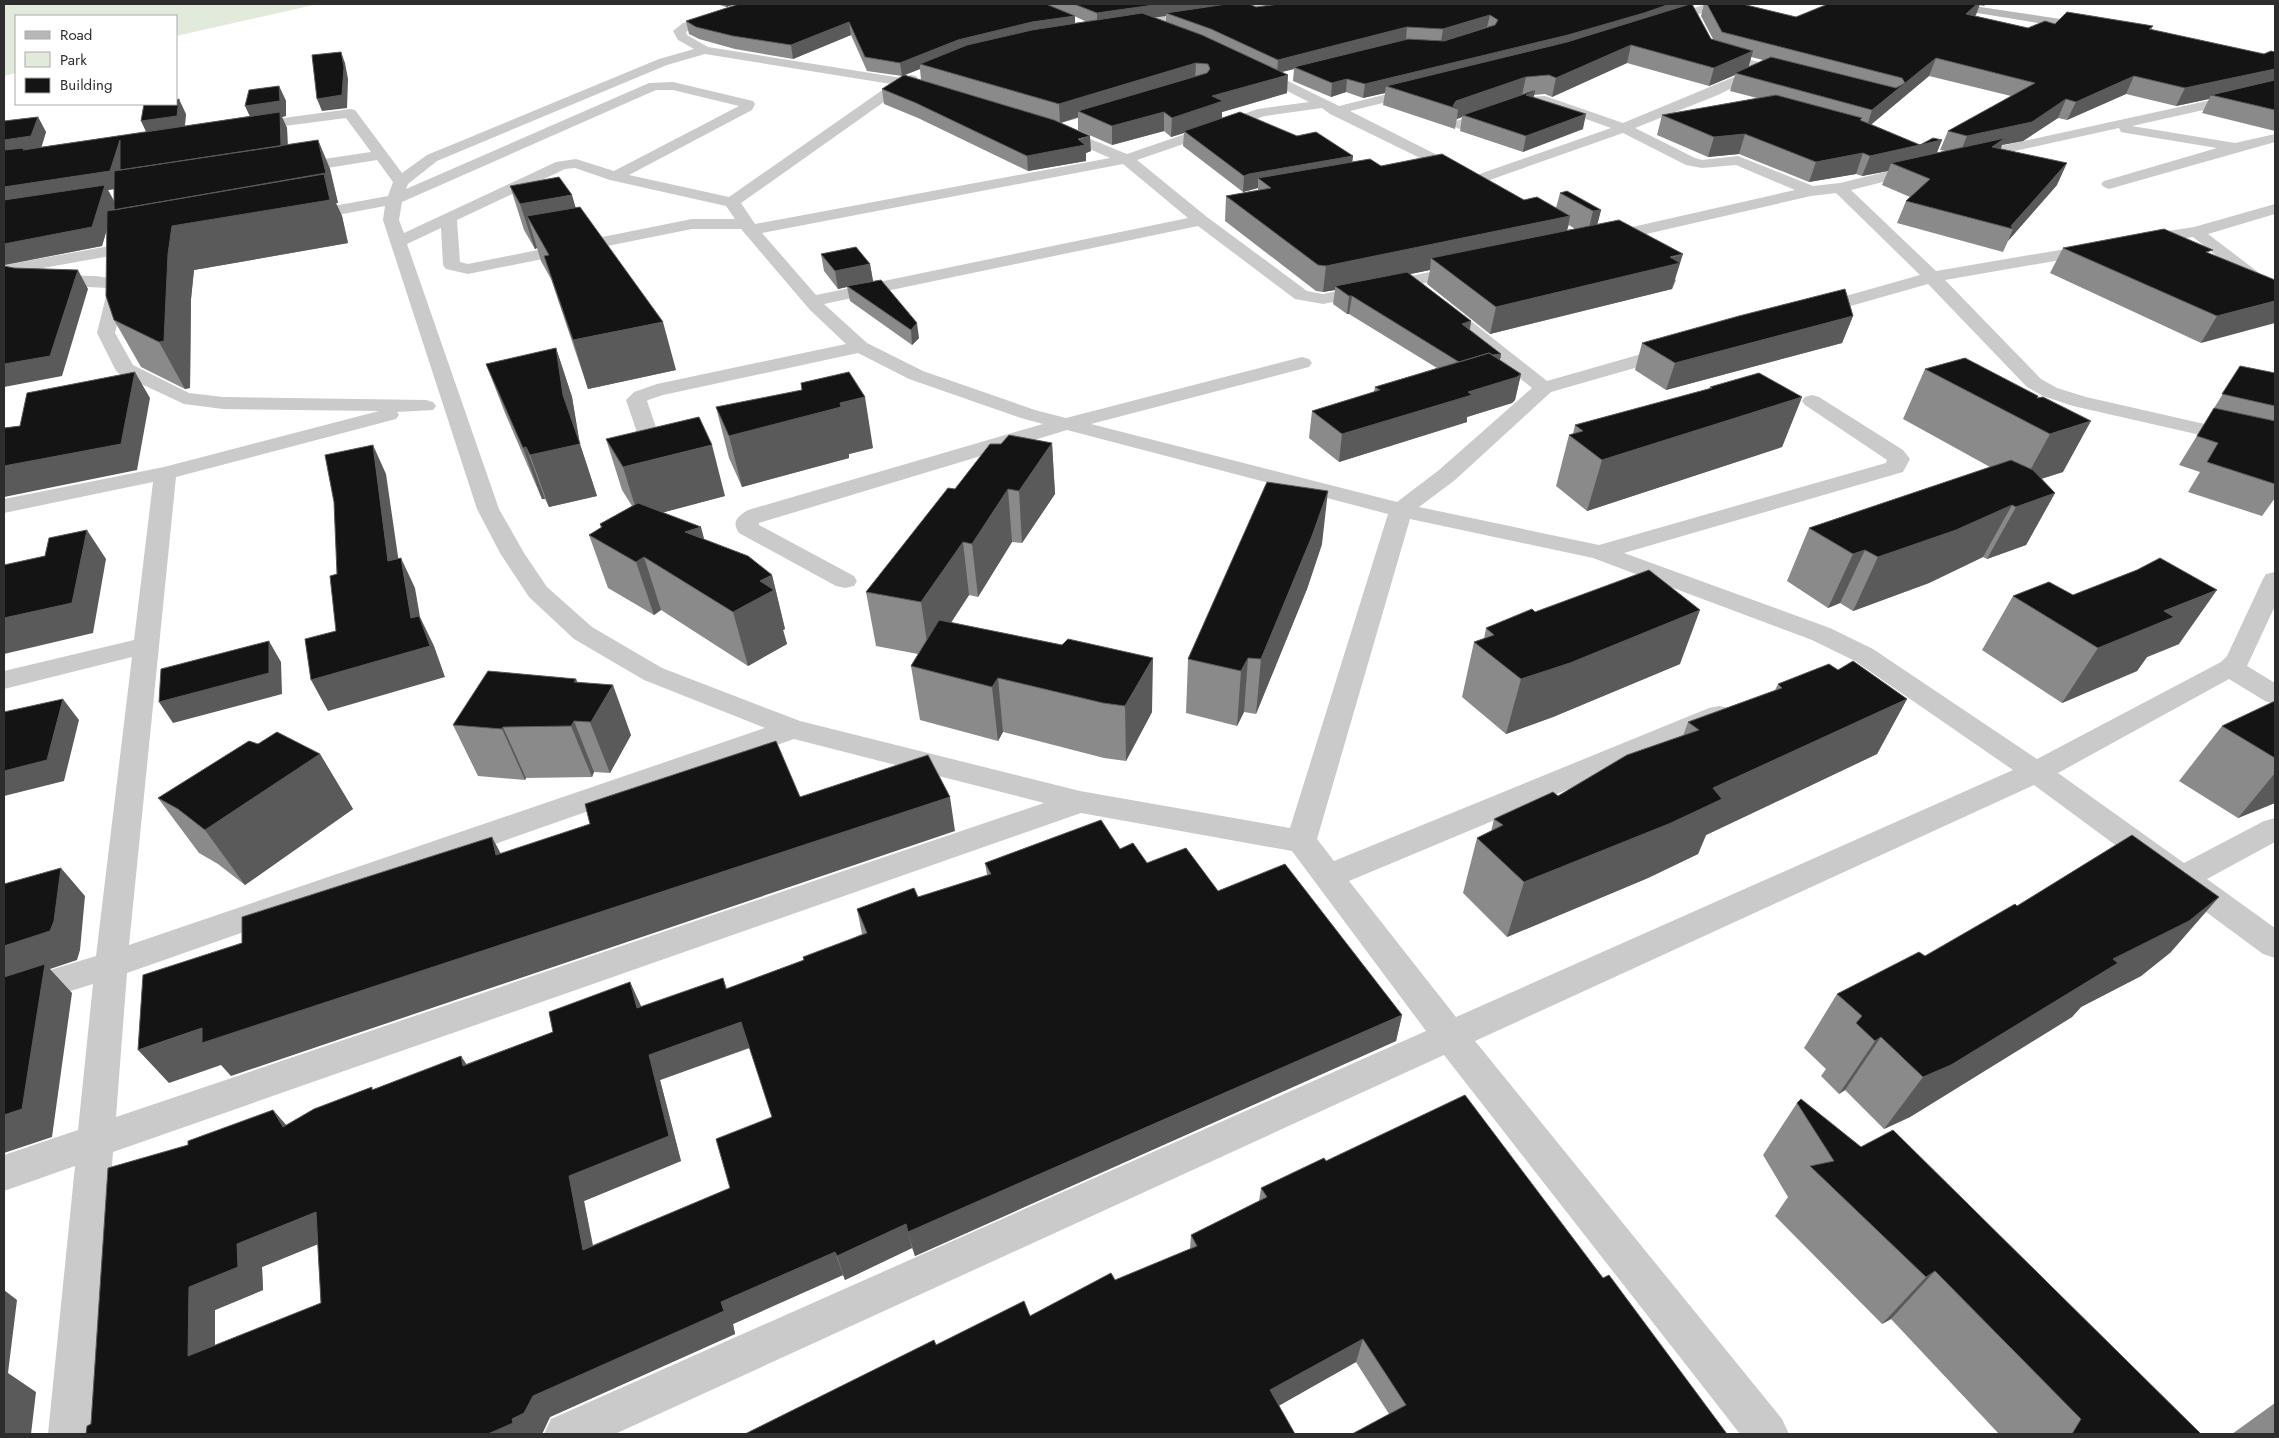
<svg xmlns="http://www.w3.org/2000/svg" width="2279" height="1438" font-family="Jost,sans-serif">
	<rect width="100%" height="100%" fill="#fff"/>
	<path fill="#e2eadb" d="M4,4H318L176,36V16H16V73L4,76Z"/>
	<g fill="none" stroke-linecap="round" stroke-linejoin="round">
		<path fill="#cacaca" fill-rule="evenodd" d="M741,4H757L755,6L691,29L686,32L687,35L708,47L902,78L911,75L916,76L918,79L916,82L936,87L938,90L931,94L905,87L741,203L755,224L1110,158L1051,132L1049,129L1056,125L1127,154L1258,109L1309,102L1250,72L1249,69L1255,65L1339,106L1419,86L1424,87L1426,90L1424,93L1350,111L1469,171L1472,174L1469,177H1459L1330,114L1322,108L1265,116L1137,160L1207,217L1307,291L1323,294L1464,265L1470,266L1473,270L1470,274L1464,275L1323,304L1295,299L1198,226L824,304L867,343L923,371L1035,410L1066,418L1302,357L1309,359L1312,363L1309,367L1091,424L1397,502L1439,470L1532,388L1435,310L1432,306L1435,302L1441,301L1447,302L1547,381L1673,345L1680,347L1683,351L1680,355L1551,392L1455,480L1419,507L1599,545L1886,463L1887,460L1805,405L1802,401L1805,397L1812,395L1819,397L1903,450L1910,459L1903,472L1624,553L1830,628L1873,649L2037,759L2221,662L2227,656L2263,579L2266,574L2275,572V606L2247,666L2275,683V704L2265,701L2229,679L2058,773L2184,863L2264,821L2275,818V842L2207,879L2275,928V958L2263,954L2034,785L1475,1041L1782,1419L1789,1434H1740L1444,1055L615,1434H544L551,1419L1426,1031L1292,851L1081,813L113,1152L92,1434H48L75,1166L4,1191V1155L78,1130L93,984L4,1012V984L96,956L132,657L4,689V671L134,640L153,482L4,513V499L164,467L379,411L223,409L184,404L118,373L115,369L97,333L108,288L46,285L40,284L37,280L40,276L46,275L96,276L122,280L126,289L115,333L133,365L189,393L223,397L426,400L433,402L436,406L433,410L397,412L399,415L396,419L176,477L129,945L765,728L644,680L574,639L529,597L500,553L477,509L383,220L385,206L301,222L295,220L293,217L295,214L301,212L388,196L393,182L377,160L290,174L285,172L282,169L285,166L290,164L371,152L346,118L247,131L240,127L247,123L350,109L355,110L402,173L427,155L659,59L694,49L678,40L673,31L683,23ZM705,54L891,84L729,197L629,175L752,110L755,104L753,101L673,82L649,83L406,189L408,184L437,161L667,65ZM656,90H673L739,106L614,171L576,159L556,162L404,233L399,220L402,202ZM1123,164L1188,218L816,295L762,233ZM575,168L610,180L726,206L735,219H692L468,264L460,262L457,220L565,169ZM441,228L443,265L446,269L468,274L692,229H741L810,310L846,344L657,384L634,392L626,400L644,453L652,454L660,453L663,448L647,401L648,400L663,395L858,353L909,379L1021,418L1043,424L748,510C738,516 731,522 739,533L836,586L845,588L854,586L857,581L854,576L759,525V523L1067,430L1388,514L1290,828L1080,791L800,721L662,668L592,627L547,587L524,553L499,509L407,244ZM1410,519L1593,558L1812,640L1855,661L2013,770L1456,1017L1349,881L1729,722L1733,715L1729,708L1719,706L1709,708L1334,861L1317,839ZM794,739L1044,803L116,1117L127,973Z
			M1252,4H1280L1274,7L1124,30L1118,26L1124,22Z
			M1706,4H1722L1720,6L1665,27L1661,28L1655,24L1657,21Z
			M1714,50L1770,65L1771,68L1718,95L1635,128L1695,158L1702,160L1738,156L1813,186L1840,183L1922,163L1927,165L1930,168L1927,171L1851,190L1936,271L2095,244L2101,245L2103,249L2101,253L2095,254L1945,280L2041,379L2057,388L2086,397L2275,440V452L2073,406L2043,396L2027,387L1928,284L1819,315L1813,316L1807,315L1804,311L1807,307L1920,275L1836,193L1811,196L1603,244L1597,243L1595,239L1597,235L1795,190L1736,165L1702,168L1686,165L1623,133L1481,183H1471L1468,180L1471,177L1611,128L1544,104H1530L1459,129L1452,125L1454,122L1523,97L1545,96L1623,123L1753,69L1710,57L1708,54L1710,51Z
			M2275,86V94L2132,126L2235,143L2275,134V142L2109,189L2104,187L2101,184L2104,181L2217,148L2126,133L2121,132L2119,128L1969,161L1962,157L1969,153Z
			M2275,204V214L2208,234L2275,285V299L2269,298L2193,237L2142,245L2136,244L2134,240L2136,236L2194,227Z
			M143,240L149,241L151,245L149,249L4,275V265Z"/>
		<path fill="#b7b7b7" fill-rule="evenodd" d="M1934,4H1960L2094,24L2100,28L2094,32L1940,7Z"/>
	</g>
	<path fill="#8a8a8a" fill-rule="evenodd" d="M717,4H736L726,7Z
		M739,4H1250L1256,7L1692,4L1711,39H1713L1701,16L1704,4H1742L1796,17L1828,4H1986L1984,6L1979,5L1974,16L2028,28L2055,24L2153,26L2151,30L2264,54L2275,52V131L2202,113L2209,99L2176,106L2126,94L2067,120L2058,118L2023,141L2002,145L2001,149L2057,185L2008,241L2003,252L1897,223L1906,201L1910,197L1882,185L1888,171L1862,176L1856,174L1809,182L1739,154L1708,157L1657,135L1662,115L1757,98L1730,91L1735,75L1709,86L1627,63L1552,97L1545,94L1534,95V98L1583,129L1523,152L1460,131L1462,117L1457,119L1455,129L1383,105L1385,93L1363,98L1346,92L1331,97L1293,81L1294,69L1282,72L1287,93L1222,112V118L1297,136L1353,156L1352,162L1381,166L1556,208L1560,193L1601,210L1597,224L1676,280L1672,289L1490,334L1427,284L1430,270L1410,274L1471,321L1470,330L1501,354L1500,360L1521,374L1515,400L1512,403L1467,417V422L1339,462L1309,438L1312,411L1374,392L1375,387L1437,368L1349,314H1347L1333,304L1335,290L1323,292L1316,291L1225,221L1226,196L1258,190V188L1243,192L1183,146L1184,133L1171,137L1164,131L1112,145L1078,130V118L1061,123L1091,151L1086,153V161L1028,171L918,118L884,104L882,89L902,76L867,71L851,35L793,59L735,49L699,39L689,34L686,21ZM1072,15L1087,22L1075,23ZM1166,16V22L1154,17ZM1751,57L1763,60L1748,67ZM920,69L921,80L905,75ZM1929,76L2011,96L1948,131L1940,150L1945,151L1937,153L1942,140L1920,145L1871,124ZM1569,225L1575,229L1567,230Z
		M279,86L286,101V116L282,117L287,128L288,145L318,140L330,169L338,203H336L342,216L348,243L194,270L191,299L190,388L185,389L141,367L114,320L107,228L102,246L4,265L38,117L46,132L41,147L146,132L186,114L185,126L250,116ZM114,189V201L108,190Z
		M510,186L575,207L676,370L588,389L551,279L541,261L537,248L535,249L524,230Z
		M2063,248L2275,280L2201,343L2050,273Z
		M821,254L870,264L873,281L919,338L912,345L850,301L847,287L838,289L824,271Z
		M1853,316L1842,343L1666,390L1635,370L1642,343Z
		M556,348L572,397L579,441L597,496L549,507L545,499H542L505,413L486,364Z
		M2240,366L2275,373V498L2262,516L2188,492L2200,472L2179,465Z
		M1925,369L2037,398L2043,397L2063,472L2041,479L2055,493L2026,545L1987,559L1983,557L1929,583L1853,611L1840,603L1828,608L1787,581L1809,528L1990,467L1903,419Z
		M1710,387L1802,397L1782,447L1587,511L1556,486L1569,435L1573,434L1575,425L1709,389Z
		M716,407L873,448L849,454V458L742,487L729,458Z
		M606,439L725,496L663,512L704,539L772,575L785,629L783,630L787,644L748,666L661,610L654,615L608,588L589,535L601,528L600,524L632,506L622,490Z
		M1052,443L1055,494L1022,543L1012,542L978,597L969,595L951,623L1152,712L1126,761L1104,758L1003,732L998,741L920,720L911,666L918,654L876,646L866,592L955,489L1001,444Z
		M1322,544L1307,589L1256,714L1244,712L1237,726L1186,713L1188,659Z
		M2137,570L2179,644L2147,657L2137,671L2062,703L1982,650L2013,596L2073,595Z
		M1535,612L1680,664L1553,717L1506,734L1462,697L1474,642L1484,639L1486,628Z
		M1838,670L1907,699L1877,754L1706,835L1698,854L1648,878L1507,937L1463,893L1477,838L1491,832L1494,819L1558,796L1683,736L1688,722L1775,690L1778,684Z
		M576,679L577,682L631,735L610,773L594,772L592,777L526,778L525,780L478,776L453,725Z
		M2275,701V803L2238,818L2179,781L2222,726Z
		M258,744L320,754L353,809L245,885L218,864L199,853L158,798Z
		M1120,849L1147,863L1218,891L1402,1015L1396,1041L915,1256L912,1248L845,1280L843,1275L733,1324L735,1334L550,1417L542,1434L91,1424L188,1145L273,1110L286,1126L374,1090L461,1056L466,1064L553,1032L630,982L641,1007L723,978L727,989L804,961L862,934L857,909L918,897L987,875L985,863ZM750,1048L772,1117L730,1188L593,1245L584,1201L681,1161L660,1080ZM318,1244L321,1303L215,1345V1310L263,1290L262,1267Z
		M2017,906L2171,952L2141,976L2081,1007L2072,1017L1910,1117L1884,1129L1845,1090L1839,1094L1821,1076L1826,1069L1804,1048L1837,994L1925,956Z
		M1797,1103L2201,1434H1999L1891,1319L1882,1324L1775,1216L1788,1197L1763,1155Z
		M1326,1161L1603,1278L1727,1434L1389,1414L1356,1362L1278,1406L936,1345L1030,1316L1190,1249L1191,1235L1259,1201L1261,1188Z
		M2275,1403V1434H2232Z"/>
	<path fill="#5a5a5a" d="M726,4H736L726,7Z
		M1161,4H1242L1166,13V16L1097,26V13Z
		M1670,4H1691L1641,25L1386,86L1385,93L1363,98L1365,84Z
		M1977,4H1980L1976,15L1960,30L1966,14Z
		M1490,15L1487,27L1441,42L1443,29Z
		M1075,16V29L920,64V69L902,76L900,63L958,40L1032,22Z
		M849,22L851,35L793,59L791,45Z
		M1407,27L1406,40L1294,67V69L1277,73L1278,60Z
		M1631,45L1627,63L1552,97L1556,78Z
		M1753,51L1748,69L1735,73V75L1709,86L1714,68Z
		M341,52L345,63L348,79L347,108L322,111L317,99Z
		M1936,58L1929,76L1866,129L1872,110Z
		M1196,63L1195,81L1078,111V117L1060,123L1059,104Z
		M2275,69V83L2211,95L2209,99L2176,106L2185,88Z
		M1288,75L1287,93L1222,112V119L1184,131V133L1171,137L1172,118L1212,96Z
		M2134,76L2126,94L2067,120L2076,102Z
		M1526,77L1522,95L1463,115L1462,117L1457,119L1458,109L1453,106L1456,101Z
		M1347,79L1346,92L1331,97L1332,83Z
		M279,86L286,101V116L282,117L287,128L288,163L108,190L115,203L102,246L4,265V187L120,140L252,121L245,106Z
		M1535,91L1532,106L1526,95Z
		M179,99L186,114L184,131L148,136L141,121Z
		M2066,99L2058,118L2023,141L2002,145L1996,159L1959,155L1967,136Z
		M1164,112V131L1112,145V126Z
		M1586,114L1583,129L1523,152L1526,136Z
		M38,117L46,132L40,152L4,157V140Z
		M1745,134L1739,154L1708,157L1714,137Z
		M1090,136L1091,151L1086,153V161L1028,171L1027,156Z
		M318,140L330,169L338,203H336L342,216L348,243L194,270L191,299L190,388L185,389L159,342L130,240Z
		M1942,140L1933,161L1891,163L1888,171L1862,176L1870,156Z
		M1863,153L1856,174L1809,182L1816,162Z
		M1353,156L1351,172L1258,178V188L1243,192L1244,176L1249,174Z
		M2067,163L2057,185L2008,241L2013,229L2011,226Z
		M572,195L585,239L527,216L537,248L535,249L520,204Z
		M1601,210L1595,234L1587,236L1593,211Z
		M1570,216L1565,241L1431,258L1430,270L1339,289L1335,286V290L1323,292L1326,266Z
		M1683,254L1672,289L1490,334L1496,307Z
		M870,264L873,281L838,289L835,271Z
		M78,270L88,289L62,376L4,387V364Z
		M1349,296H1352L1349,314H1347Z
		M2275,301V323L2201,343L2217,316Z
		M1853,316L1842,343L1666,390L1675,363Z
		M1471,321L1468,340L1462,324Z
		M663,322L676,370L588,389L573,340Z
		M917,323L919,338L912,345L911,330Z
		M556,348L572,397L580,444L597,496L549,507L530,455L563,395Z
		M1501,354L1498,372L1461,363Z
		M135,372L150,398L137,470L4,497V466Z
		M1521,374L1515,400L1512,403L1467,417V422L1339,462L1342,434Z
		M865,397L873,448L849,454V458L742,487L729,436L840,403Z
		M1802,397L1782,447L1587,511L1602,460Z
		M2091,421L2063,472L2022,485L2050,434Z
		M1052,443L1055,494L1022,543L1019,491Z
		M373,445L386,474L403,591L388,561Z
		M712,445L725,496L639,519L623,467Z
		M526,447L545,499H542L523,448Z
		M1008,489L1012,542L978,597L972,544Z
		M1328,491L1322,544L1307,589L1256,714L1261,659Z
		M2055,493L2026,545L1987,559L2016,507Z
		M2012,505L1983,557L1929,583L1853,611L1878,557Z
		M701,527L715,580L685,532Z
		M87,530L106,559L93,633L4,654V618Z
		M963,542L969,595L929,656L921,602Z
		M1865,550L1840,603L1828,608L1853,554Z
		M644,557L661,610L654,615L636,562Z
		M401,558L415,588L420,617L434,646L445,677L328,711L311,680L411,618Z
		M772,575L785,629L783,630L787,644L748,666L733,612L760,581Z
		M2217,590L2179,644L2147,657L2137,671L2062,703L2098,648L2164,611Z
		M1700,610L1680,664L1553,717L1506,734L1521,679Z
		M269,641L281,662L282,694L173,723L159,702Z
		M1153,658L1152,712L1126,761L1125,706Z
		M1248,658L1244,712L1237,726L1241,671Z
		M998,678L1003,732L998,741L992,687Z
		M576,679L592,720L613,685L631,735L610,773L574,682Z
		M63,699L79,720L64,781L4,796V771Z
		M1907,699L1877,754L1706,835L1698,854L1648,878L1507,937L1524,882L1713,788Z
		M574,721L594,772L592,777L571,726Z
		M503,727L526,778L525,780L502,729Z
		M320,754L353,809L245,885L205,830Z
		M2275,773V803L2238,818Z
		M950,797L955,831L231,1076L221,1065L169,1083L138,1050L202,1028Z
		M492,837L510,871L496,855Z
		M61,868L85,896L80,950L77,960L50,969L72,993L52,1137L4,1153V946Z
		M2219,897L2171,952L2141,976L2081,1007L2072,1017L1910,1117L1884,1129L1923,1077L2113,959Z
		M630,982L642,1008H637Z
		M1402,1015L1396,1041L915,1256L908,1232Z
		M741,1022L751,1047L660,1080L681,1161L584,1201L598,1273L583,1250L569,1176L649,1055Z
		M1881,1037L1845,1090L1839,1094L1875,1041Z
		M461,1056L478,1082L463,1066Z
		M273,1110L295,1135L283,1127Z
		M316,1212L338,1236L262,1267L263,1290L215,1310V1377L188,1356L189,1287L237,1244Z
		M906,1224L912,1248L845,1280L837,1256Z
		M835,1252L843,1275L733,1324L735,1334L550,1417L542,1434H488L533,1396L721,1302Z
		M1935,1271L1891,1319L1882,1324L1926,1277Z
		M4,1290L17,1300L8,1373L36,1392L31,1434H4Z
		M1363,1339L1356,1362L1266,1413L1270,1390Z"/>
	<path fill="#141414" stroke="#5a5a5a" fill-rule="evenodd" d="M739,4H1046L1075,16L1032,22L958,40L900,63L865,57L849,22L791,45L733,36L696,27L686,21Z
		M1074,4H1161L1097,13Z
		M1227,4H1249L1256,7L1279,4H1670L1644,13L1568,35L1365,84L1347,79L1332,83L1294,67L1408,39L1444,41L1495,25L1498,20L1490,15L1443,29L1407,27L1278,60L1211,29L1166,13Z
		M1690,4H1692L1711,39L1753,51L1714,68L1631,45L1556,78L1549,75L1526,77L1456,101L1453,106L1458,109L1386,86L1567,42Z
		M1707,4H1742L1796,17L1828,4H1977L1966,14L2028,28L2045,21L2055,24L2067,12L2153,26L2149,29L2264,54L2271,51L2275,52V69L2185,88L2134,76L2076,102L2066,99L2032,122L1967,136L1948,131L2035,83L1936,58L1872,110L1735,73L1771,57L1896,88L1905,83L1902,78L1722,32Z
		M1142,13L1202,35L1288,75L1212,96L1223,101L1172,118L1164,112L1112,126L1078,111L1207,73L1210,69L1208,64L1196,63L1059,104L920,64L967,45L1032,30Z
		M341,52L344,67L342,95L317,99L312,55Z
		M904,75L1054,120L1090,136L1078,139L1085,145L1027,156L916,103L882,89Z
		M2275,80V110L2211,95Z
		M279,86L280,101L245,106L249,90Z
		M1533,91H1535L1526,95L1586,114L1526,136L1463,115Z
		M1776,95L1862,118L1860,120L1920,145L1933,138L1942,140L1870,156L1863,153L1816,162L1745,134L1714,137L1662,115Z
		M179,99L177,116L141,121L144,104H176V100Z
		M280,112L281,146L120,170V140L110,171L4,187V150L24,148L23,150Z
		M1240,112L1297,136L1316,132L1353,156L1249,174L1244,176L1184,131Z
		M38,117L31,136L4,140V121Z
		M2005,138L1992,147L2067,163L2011,226L2013,229L1906,201L1930,179L1891,163Z
		M318,140L326,173L114,210V171Z
		M1442,154L1524,200L1537,197L1570,216L1326,266L1318,265L1226,196L1271,188L1258,178L1370,159L1381,166Z
		M324,174L330,200L172,226L168,254L164,341L159,342L114,320L106,296L107,211Z
		M559,177L572,195L520,204L510,186Z
		M105,185L92,227L4,244V200Z
		M1567,191L1601,210L1593,211L1560,193Z
		M580,207L663,322L573,340L544,256L549,255L527,216Z
		M1619,220L1683,254L1670,257L1680,263L1496,307L1431,258Z
		M2164,229L2213,250L2206,252L2275,280V301L2217,316L2063,248Z
		M856,247L870,264L835,271L821,254Z
		M4,266L14,268L78,270L50,356L4,364Z
		M1407,272L1471,321L1462,324L1501,354L1493,355L1489,353L1459,362L1352,296H1349L1335,286Z
		M881,280L917,323L911,330L847,286Z
		M1845,289L1853,316L1675,363L1642,343L1739,316Z
		M556,348L563,395L580,444L530,455L526,447L523,448L486,364Z
		M1489,353L1521,374L1517,377L1468,392L1472,395L1342,434L1312,411L1380,390L1375,387Z
		M1965,358L2038,396L2037,398L2043,397L2091,421L2050,434L1925,369Z
		M2240,366L2275,373V406L2222,394Z
		M135,372L121,444L4,466V428L20,426L27,393Z
		M849,372L865,397L840,403L841,407L729,436L716,407L802,390L801,383Z
		M1759,373L1802,397L1602,460L1569,435L1583,431L1575,425L1712,388L1710,387Z
		M2214,408L2275,421V484L2207,462L2218,443L2197,436Z
		M699,417L712,445L623,467L606,439Z
		M1009,435L1052,443L1019,491L1008,489L972,544L963,542L921,602L866,592L948,488L955,489L990,444H1001Z
		M373,445L388,561L401,558L411,618L419,616L430,646L311,680L305,639L336,631L330,576L337,574L334,502L325,455Z
		M2011,460L2033,470L2055,493L2016,507L2012,505L1956,530L1878,557L1865,550L1853,554L1809,528Z
		M1267,482L1328,491L1312,536L1261,659L1248,658L1241,671L1188,659Z
		M638,503L701,527L685,532L748,556L772,575L760,581L774,590L733,612L644,557L636,562L589,535L602,527L600,524Z
		M87,530L72,603L4,618V565L45,556L49,538Z
		M2160,558L2217,590L2164,611L2174,617L2098,648L2013,596L2049,582L2073,595L2137,570Z
		M1649,570L1700,610L1570,663L1521,679L1474,642L1494,635L1486,628L1532,609L1535,612Z
		M939,620L1062,645L1068,639L1153,658L1125,706L1103,703L998,678L992,687L911,666Z
		M269,641V673L159,702L161,669Z
		M1853,661L1907,699L1713,788L1722,799L1671,823L1524,882L1477,838L1503,825L1494,819L1553,792L1558,796L1627,755L1699,730L1688,722L1782,688L1778,684L1829,664L1838,670Z
		M488,671L576,679L574,682L613,685L591,722L574,721L571,726L503,727L502,729L453,725Z
		M63,699L47,760L4,771V712Z
		M2275,701V758L2222,726Z
		M277,732L320,754L205,830L178,809L158,798L249,741L258,744Z
		M776,741L800,797L928,755L950,797L202,1043V1028L138,1050L143,975L242,943V917L492,837L496,855L590,824L585,804Z
		M1101,820L1120,849L1133,843L1147,863L1186,848L1218,891L1285,864L1402,1015L908,1232L906,1224L837,1256L835,1252L721,1302L724,1311L533,1396L524,1413L512,1419L513,1423L488,1434H86L87,1426L91,1424L108,1168L188,1145V1141L273,1110L283,1127L314,1109L372,1087V1090L461,1056L463,1066L553,1032L549,1012L630,982L637,1008L723,978L726,989L804,960L803,957L867,933L857,909L914,888L918,897L991,874L985,863ZM741,1022L772,1117L716,1139L730,1188L583,1250L569,1176L669,1136L649,1055ZM316,1212L321,1303L188,1356L189,1287L238,1267L237,1244Z
		M2132,835L2219,897L2189,921L2113,959L2118,963L1951,1065L1923,1077L1881,1037L1875,1041L1856,1023L1862,1016L1837,994L1919,952L1925,956L2015,904L2017,906Z
		M61,868L54,921L50,931L4,946V884Z
		M45,964L22,1109L4,1115V977Z
		M1465,1095L1603,1278L1609,1275L1727,1434H1352L1406,1405L1363,1339L1270,1390L1295,1434H745L934,1340L936,1345L1024,1301L1030,1316L1111,1273L1115,1280L1197,1246L1191,1235L1267,1197L1261,1188L1324,1158L1326,1161Z
		M1801,1099L1861,1147L1893,1130L2201,1434H2072L2081,1419L1935,1271L1926,1277L1810,1166L1834,1161L1797,1103Z"/>
	<rect width="2279" height="1438" fill="none" stroke="#2d2d2d" stroke-width="10"/>
	<rect x="15" y="15" width="162" height="90" fill="#ffffff" stroke="#ababab"/>
	<rect x="25" y="31" width="25" height="8" fill="#b7b7b7" stroke="#ababab"/>
	<text x="60" y="40" font-size="15" fill="#2d2d2d">Road</text>
	<rect x="25" y="52" width="25" height="15" fill="#e2eadb" stroke="#ababab"/>
	<text x="60" y="65" font-size="15" fill="#2d2d2d">Park</text>
	<rect x="25" y="78" width="25" height="15" fill="#141414" stroke="#ababab"/>
	<text x="60" y="90" font-size="15" fill="#2d2d2d">Building</text>
</svg>
